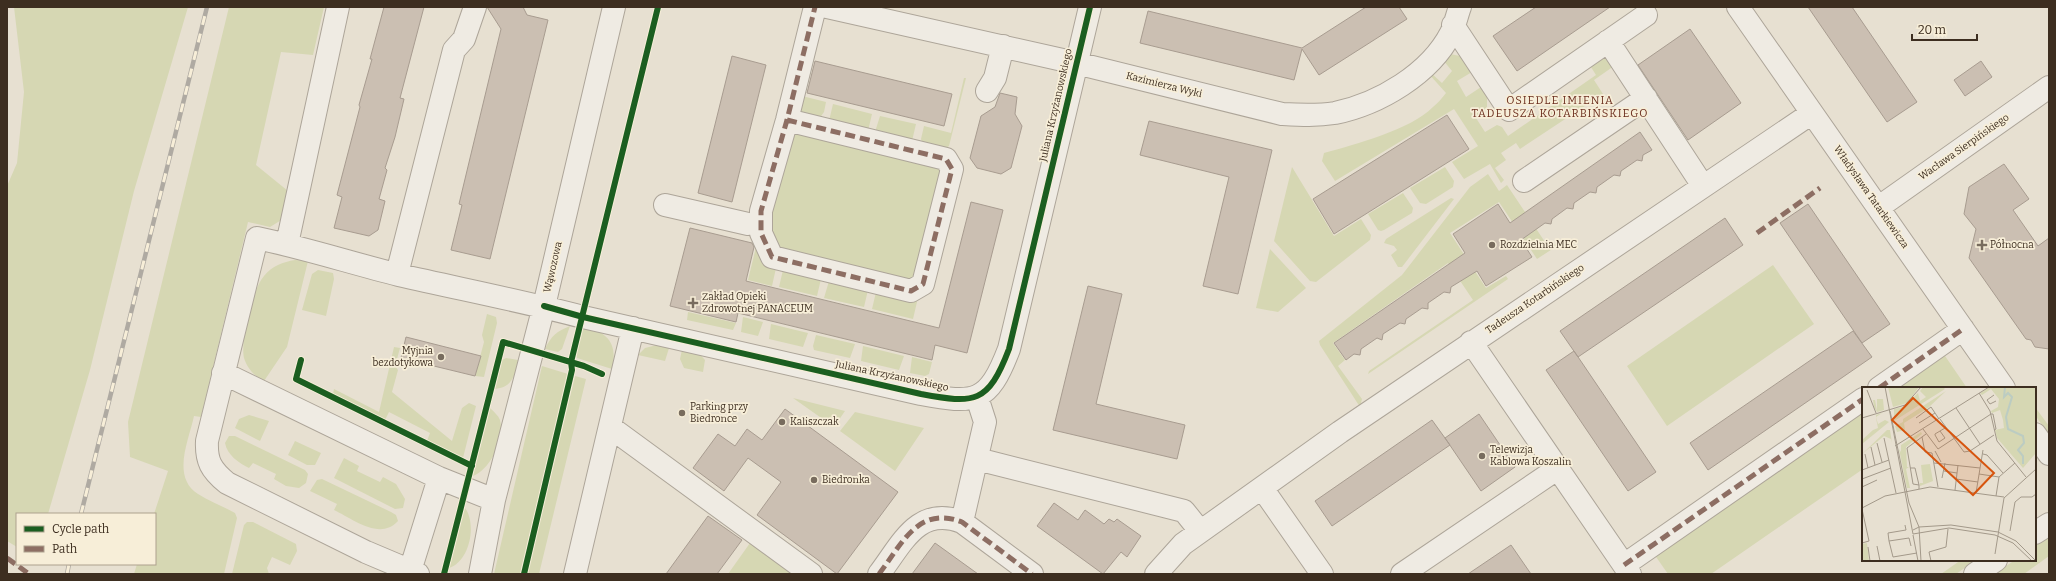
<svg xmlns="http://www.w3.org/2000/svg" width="2056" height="581" font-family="Bitter,serif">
	<rect width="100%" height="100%" fill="#e7e0d1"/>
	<path fill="#d6d7b3" d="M14,7H188L134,191L90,370L48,514H17V547L7,541V186L17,163L24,92Z
		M229,7H324L313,55L281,52L256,165L288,191L283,219L270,227L248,222L201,417L194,416C189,440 171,477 198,494C210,502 223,506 235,513L237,518L224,574H134L137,564H155L154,514L168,471L130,457L128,422Z
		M1450,54L1460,56L1472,72L1457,81L1466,97L1481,87L1487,97V107L1476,118L1485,132L1497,125L1502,127L1508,136L1596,75L1589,64L1603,57L1614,66L1594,80L1603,94L1520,149L1516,143L1501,153L1506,160L1495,168L1504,180L1501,183L1490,164L1464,179L1452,162L1478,146L1454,109L1335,181L1322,161L1324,153C1356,144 1410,130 1433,107C1438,103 1442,98 1446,93L1428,73H1431L1442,83L1452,71L1443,60Z
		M964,78H966L949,146L944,149L923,145L921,139L924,126L951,133Z
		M802,96L826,102L824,112L819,119L797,113Z
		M833,104L872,114L868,131L829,121Z
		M880,116L916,124L912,141L875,132Z
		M790,127L944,169L916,279L909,283L775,250L766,220Z
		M1292,167L1334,236L1361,219L1371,235L1370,240L1316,282L1310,281L1274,241Z
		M1445,167L1454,181L1453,187L1426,204L1420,203L1410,188Z
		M1488,174L1499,191L1507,185L1549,248L1558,242L1560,244L1537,259L1499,202L1450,233L1486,288L1506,276L1508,279L1368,374L1369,371L1473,300L1448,263L1333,343L1345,360L1338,366L1362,399L1360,407L1320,345L1319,341L1402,275L1470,187Z
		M1403,193L1413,208L1412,213L1384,230L1381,231L1378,230L1368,214Z
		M1451,198L1454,199L1402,267H1398L1391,255L1397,250L1394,246L1384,243L1386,239Z
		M757,243L776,268L772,286L748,280Z
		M1270,249L1306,288L1278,312L1256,308Z
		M295,260L308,261L287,347L264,381C255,377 247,368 244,358C240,341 252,290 264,276C272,266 283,262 295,260Z
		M1773,265L1814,324L1667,426L1627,366Z
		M318,270L333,273L334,279L326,316L302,310L312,274Z
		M783,270L821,279L817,296L779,287Z
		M829,281L868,290L864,307L824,298Z
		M876,292L916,299L917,302L913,319L872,309Z
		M688,312L736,323L733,330L687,320Z
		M487,314L496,317L497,323L484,377L475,376L484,342L482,335Z
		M743,317L763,322L758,336L741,332Z
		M771,324L808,333L803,347L769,339Z
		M583,325C608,333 618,343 612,369L577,358L576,353Z
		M570,326L562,349L558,352L545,349C551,336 557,331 570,326Z
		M816,335L855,344L850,358L814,350L813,346Z
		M661,344L670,345L665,361L638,355L645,348Z
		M863,346L904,356L899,370L861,361Z
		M394,347L400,348L395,366L398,370L392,392L452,441L462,408L469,403L476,406L463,458L427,441L430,433L389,412L385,420L333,394L334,389L379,412Z
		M682,350L697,351L705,360L703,372L684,368L680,359Z
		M1943,353L1967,388H1893Z
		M912,357L932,362L929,374L925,376L910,373Z
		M506,358L518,360C515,375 513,387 495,389L502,360Z
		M542,366L568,374L520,574H494Z
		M575,376L586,379L539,574H527Z
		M793,398L845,411L834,427Z
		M2035,407L2049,426V435L2035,415Z
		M490,408C494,412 498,415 500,420C505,438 491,469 473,476Z
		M1863,409V469L1711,574H1668L1654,554Z
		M855,412L924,428L895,471L840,431Z
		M249,415L269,421L260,441L235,428L239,419Z
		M229,436H235L305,470L308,474L306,483L299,488L286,486L274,479L276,474L253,463L249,468C239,463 227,455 225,443Z
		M295,441L321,453L315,465H307L288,455Z
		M344,458L359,466L357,471L380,482L383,477L396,484L405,499L403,508L395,509L334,478Z
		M322,479L391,512L396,515L398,521C380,541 353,519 334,510L337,504L310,491L317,480Z
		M465,508C477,524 470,561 449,568Z
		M247,522H253L296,544L297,551L290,565L272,557L267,568L269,574H232L244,525Z
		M2049,536V556L2024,574H1994L2015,560H2035V546Z
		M750,543L797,574H728Z
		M1961,560H1976L1956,574H1941Z"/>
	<path fill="#cbbfb2" stroke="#a89c90" d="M384,7H424L400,98L404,99L395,137L385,168L387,170L379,199L385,201L378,230L369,236L334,228L342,197L337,195L360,107L359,105L372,59H370Z
		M487,7H523L527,15L548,20L490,259L451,250L462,205L459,204L501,29Z
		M1366,7H1399L1407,19L1319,75L1302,49L1294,80L1140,43L1148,11L1302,48Z
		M1536,7H1610L1517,71L1493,36Z
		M1808,7H1852L1917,102L1887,122Z
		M1690,29L1741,103L1688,140L1638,65Z
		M732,56L766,65L732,202L698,193Z
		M815,61L952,94L944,126L807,93Z
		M1981,61L1992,77L1965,96L1954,80Z
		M1000,93L1017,97L1015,114L1022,126L1011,168L1001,174L977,168L970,158L981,116L995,107Z
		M1447,115L1469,149L1334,234L1313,199Z
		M1149,121L1272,150L1238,294L1203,286L1229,177L1140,155Z
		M1640,132L1652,150L1643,155L1642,161L1637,160L1621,171L1620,176L1614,175L1597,187L1596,193L1590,192L1574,203L1573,209L1567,208L1552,219L1551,224L1545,223L1521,240L1532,257L1486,286L1477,271L1451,287L1450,293L1444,292L1428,303V309L1422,308L1406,319L1405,324L1400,323L1383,334L1382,340L1377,338L1361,349L1360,355L1354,354L1346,360L1334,343L1465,253L1453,234L1498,204L1510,223Z
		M2004,164L2029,199L2013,210L2038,246L2049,238V349L2035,347L2031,340L2026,339L1969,258L1976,229L1964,214L1969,187Z
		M971,202L1003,210L967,353L935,345L932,360L738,313L736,322L670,306L690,228L752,243L754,247L746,281L939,328Z
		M1808,204L1890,324L1862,343L1780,223Z
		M1725,218L1743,245L1578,357L1560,331Z
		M1088,286L1122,294L1096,404L1185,425L1177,459L1053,430Z
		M1853,331L1872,357L1708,470L1690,443Z
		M406,337L481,356L475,376L401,358Z
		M1574,351L1656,472L1628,491L1546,370Z
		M785,409L898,492L837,574L757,515L781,482L748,458L724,491L693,468L718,434L735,446L747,429L762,440Z
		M1479,414L1515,467L1481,491L1445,438Z
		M1432,420L1450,445L1332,526L1315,501Z
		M1054,503L1078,520L1085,510L1104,524L1109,519L1114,522L1117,519L1141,536L1127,557L1121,552L1103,574L1037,526Z
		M708,516L742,540L717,574H666Z
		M935,543L978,574H912Z
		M1511,545L1531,574H1468Z"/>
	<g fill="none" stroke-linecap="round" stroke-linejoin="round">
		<g stroke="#ada599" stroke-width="24">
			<path id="minor" d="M827,7L1076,63L1282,114C1300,115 1317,116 1335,113C1379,104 1430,74 1451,33C1455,25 1457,15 1460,7
				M1738,7L2004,388
				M1453,25L1509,110L1646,15
				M1608,41L1703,186
				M987,91L995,78L1003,46
				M787,120L946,159L952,169L923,284L911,291L772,257L761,233V211L787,120L815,7
				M1524,181L1646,98
				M665,205L748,224
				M1879,207L2049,87
				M287,244L338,7
				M397,274L454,50L464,39L475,7
				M1471,342L1630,574
				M223,373L439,478L494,500
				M1879,388L1963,329
				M610,427L811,574
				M2035,434L2049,454
				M977,459L1184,511L1200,531
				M1262,488L1322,574
				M962,522L985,422L977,397
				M2035,533L2049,524
				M1624,565L1863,399
				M410,571L439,478
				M418,574L366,552L227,483C211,470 206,461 207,441L257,238C305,248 351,263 399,275C460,289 522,301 583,317L921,394C975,404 988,404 1009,349L1090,7
				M480,574L494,500L544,306L614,7
				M575,574L633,328
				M879,574C902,544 918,505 962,522L1032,574
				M1156,574L1183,544L1340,432L1812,113
				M1402,574L1557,469
				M1975,574L1996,560"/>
		</g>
		<use href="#minor" stroke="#efebe3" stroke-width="22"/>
		<g stroke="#afaaa2" stroke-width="4.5">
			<path id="rail" d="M81,514L207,7
				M67,574L69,564"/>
		</g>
		<use href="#rail" stroke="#f7eed8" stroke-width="3" stroke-dasharray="9" stroke-linecap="butt"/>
		<path stroke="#8d6e63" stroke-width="5" stroke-dasharray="10 5" stroke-linecap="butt" d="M787,120L946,159L952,169L923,284L911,291L772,257L761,233V211L787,120L815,7
			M1757,233L1820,188
			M1879,388L1963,329
			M7,558L29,574
			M1624,565L1863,399
			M879,574C902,544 918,505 962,522L1032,574"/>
		<g stroke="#f7eed8" stroke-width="8">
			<path id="cycleway" d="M544,306L583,317L921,394C975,404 988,404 1009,349L1090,7
				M301,360L296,379L472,466
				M444,574L503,342L584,366L602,374
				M524,574L572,370L571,362L658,7"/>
		</g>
		<use href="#cycleway" stroke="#1b5e20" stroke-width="6"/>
	</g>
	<g fill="#786c5e" stroke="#f7eed8" stroke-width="1.5">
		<circle cx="1492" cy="245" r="4"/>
		<path d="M1980 239h4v4h4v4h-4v4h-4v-4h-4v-4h4z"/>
		<path d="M691 297h4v4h4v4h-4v4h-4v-4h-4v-4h4z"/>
		<circle cx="441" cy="357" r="4"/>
		<circle cx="682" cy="413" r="4"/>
		<circle cx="782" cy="422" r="4"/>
		<circle cx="1482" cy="456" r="4"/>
		<circle cx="814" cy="480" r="4"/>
	</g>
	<g text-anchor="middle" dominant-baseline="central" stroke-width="3.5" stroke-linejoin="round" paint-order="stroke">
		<g font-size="10" fill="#3d2e20" stroke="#f7eed8">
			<text transform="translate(1164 85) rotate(14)">Kazimierza Wyki</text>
			<text transform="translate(1056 105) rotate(-77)">Juliana Krzyżanowskiego</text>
			<text transform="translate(1964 147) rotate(-35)">Wacława Sierpińskiego</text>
			<text transform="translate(1871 197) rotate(55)">Władysława Tatarkiewicza</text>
			<text transform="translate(553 267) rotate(-77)">Wąwozowa</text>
			<text transform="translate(1535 299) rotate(-34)">Tadeusza Kotarbińskiego</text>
			<text transform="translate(892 376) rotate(12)">Juliana Krzyżanowskiego</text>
		</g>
		<g font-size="10" fill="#3d2e20" stroke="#f7eed8" text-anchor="start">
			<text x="1500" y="245">Rozdzielnia MEC</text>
			<text x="1990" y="245">Północna</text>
			<text x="702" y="297">Zakład Opieki<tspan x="702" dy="12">Zdrowotnej PANACEUM</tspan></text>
			<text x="433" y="351" text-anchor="end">Myjnia<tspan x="433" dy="12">bezdotykowa</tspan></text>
			<text x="690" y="407">Parking przy<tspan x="690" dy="12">Biedronce</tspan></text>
			<text x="790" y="422">Kaliszczak</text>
			<text x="1490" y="450">Telewizja<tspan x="1490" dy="12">Kablowa Koszalin</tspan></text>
			<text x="822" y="480">Biedronka</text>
		</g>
		<g font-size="11" letter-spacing="1" fill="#6b2e1e" stroke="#f7eed8">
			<text x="1560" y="100">OSIEDLE IMIENIA<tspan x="1560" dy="13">TADEUSZA KOTARBIŃSKIEGO</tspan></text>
		</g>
	</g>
	<g transform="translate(1862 387)">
		<rect width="174" height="174" fill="#e7e0d1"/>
		<path d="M26,0H57L45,16L31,20ZM61,0H81L83,2L32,34V22L41,20L33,28L56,6L58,14L64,10L58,4ZM128,0H174V66L161,81L135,51L133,43L142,41L141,33L138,23L130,26L129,24L136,20L137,12L129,2L120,8L118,6ZM84,4L66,21L42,36L43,43L35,45L33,39L41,35V32ZM15,12H21L22,23L15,25L12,20L11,13H9H13L15,24ZM20,26L14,30L16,37L23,33L27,35L0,57V53L11,43L16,41L14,31V28ZM25,43H28L30,56L29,52L22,49L0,67ZM59,45L60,47L44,60L45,80H47L44,82L48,101H45L37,62L39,65V58ZM68,77L71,94L58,99V96H61L59,78ZM5,156L7,174H0V157Z" fill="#d6d7b3"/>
		<path fill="none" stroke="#bcccc2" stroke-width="2" d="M143,0L142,10L146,6L150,10L144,30L146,42L161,49L162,56L156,63L161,69V77"/>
		<path fill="none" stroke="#a3998a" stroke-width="1" d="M23,0L51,147L87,141L133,148L151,156L170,174M5,3L14,26M117,6L128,24L135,54L164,90M132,8L125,13L128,17L134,14M69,20L77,32M94,21L118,57M28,24L47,116L57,140L89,138L136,145L154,154L174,174M129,27H131L134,42L132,43M0,31L43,18L59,0M54,31L69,20M78,32L102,65L108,64L132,48M57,36L73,26M61,42L76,62L129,27M78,44L83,51L77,55L73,48V47L83,41M60,50L63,65L70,66L76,100M22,51L34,106M15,56L20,75M33,59L127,0M9,60L13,78M73,64L79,75M3,67L6,81M121,67L125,68L141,86M72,76L118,81M48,81H53L57,98M0,83L27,73M82,84L95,86M117,87L137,90M80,91L83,76M0,92L29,81M94,92L116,95M0,100L15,93M57,102V98L51,97L45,61L64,47M93,103L96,78M114,106L121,63M134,109L137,90L153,76M0,121L23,109L68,100L142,110M0,122L7,154L0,156M51,143L57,140L59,174M148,144L153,115L159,110H170L174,107M51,148L56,174M27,154L26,146L44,143L43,138M15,159L18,174M49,159L47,151L27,154L31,170L55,166M6,160L8,174M133,167L142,111L174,82M69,174L67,165L84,160L86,142"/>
		<path fill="#d7550e" fill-opacity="0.15" stroke="#d7550e" stroke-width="2" d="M51,11L132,86L111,108L30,33Z"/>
		<rect width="174" height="174" fill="none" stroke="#3d2e20" stroke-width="2"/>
	</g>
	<rect width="2056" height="581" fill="none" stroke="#3d2e20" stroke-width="16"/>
	<rect x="16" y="513" width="140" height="52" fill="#f7eed8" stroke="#ada18e"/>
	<rect x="24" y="526" width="20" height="6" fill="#1b5e20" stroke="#ada18e"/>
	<text x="52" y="533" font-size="12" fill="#3d2e20">Cycle path</text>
	<rect x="24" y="546" width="20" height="6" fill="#8d6e63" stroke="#ada18e"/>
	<text x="52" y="553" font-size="12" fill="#3d2e20">Path</text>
	<path d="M1912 34v6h65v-6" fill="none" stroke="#3d2e20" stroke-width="2"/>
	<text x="1918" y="34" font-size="12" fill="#3d2e20" stroke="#f7eed8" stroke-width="3" paint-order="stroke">20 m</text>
</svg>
